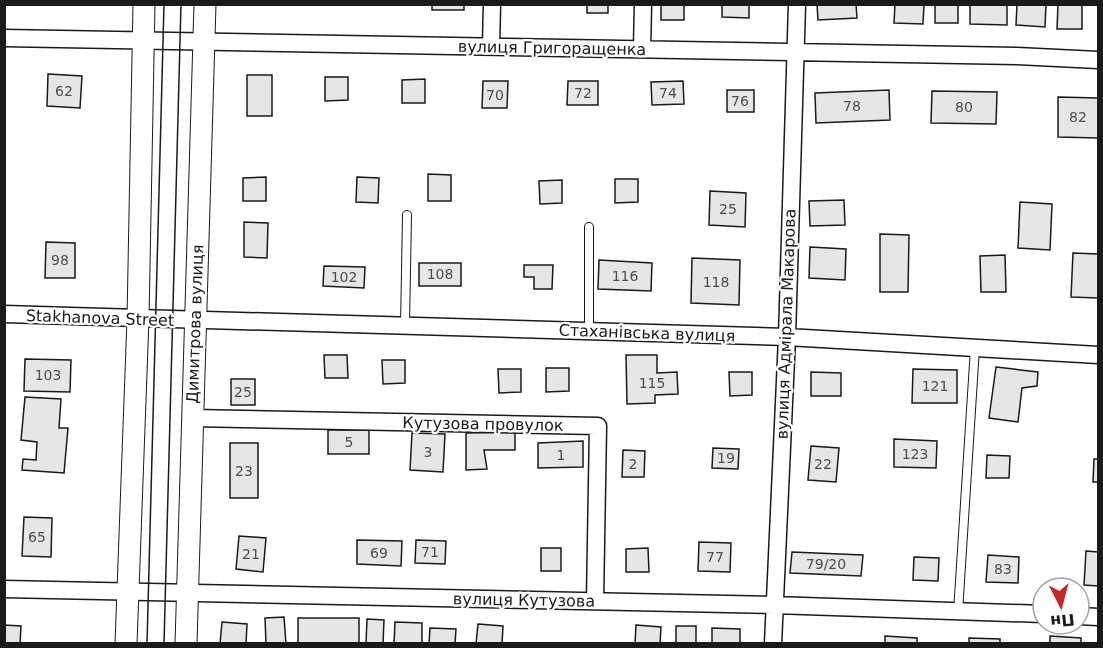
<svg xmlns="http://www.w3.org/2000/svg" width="1103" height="648" font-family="'DejaVu Sans',sans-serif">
	<rect width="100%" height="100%" fill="#fff"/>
	<path fill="#e6e6e6" stroke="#1a1a1a" stroke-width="1.5" d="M432,4H464V10H432Z
		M587,4H608V13H587Z
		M661,4H684V20H661Z
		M722,4H749V18L722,17Z
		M817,4H856L857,18L818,20Z
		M895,4H924L923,24L894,23Z
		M935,4H958V23H935Z
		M970,4H1007V25L970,24Z
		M1017,4H1046L1045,27L1016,25Z
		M1058,4L1082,5V29H1057Z
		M48,74L82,76L80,108L47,106Z
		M247,75H272V116H247Z
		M325,77H348V100L325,101Z
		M425,79V103H402V80Z
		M483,81H508L507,108H482Z
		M568,81H598V105H567Z
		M683,81L684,104L652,105L651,82Z
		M727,90H754V112H727Z
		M889,90L890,120L816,123L815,93Z
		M932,91L997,92L996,124L931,123Z
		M1058,97L1098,98V138L1058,137Z
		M428,174L451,175V201H428Z
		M266,177V201H243V178Z
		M357,177L379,178L378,203L356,202Z
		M615,179H638V202L615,203Z
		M562,180V203L540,204L539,181Z
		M710,191L746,193L745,227L709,225Z
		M844,200L845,225L810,226L809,201Z
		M1020,202L1052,204L1050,250L1018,248Z
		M244,222L268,223L267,258L244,257Z
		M880,234L909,235L908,292H880Z
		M46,242L75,243V278H45Z
		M810,247L846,249L845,280L809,278Z
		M1073,253L1098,254V298L1071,297Z
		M1005,255L1006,292H981L980,256Z
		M692,258L740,260L739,305L691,303Z
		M599,260L652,263L651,291L598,289Z
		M419,263H461V286H419Z
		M524,265H553L552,289H534V277H524Z
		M324,266L365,267L364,288L323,286Z
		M324,355H347L348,378H325Z
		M626,355H657V373L677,372L678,394L655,395V403L627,404Z
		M25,359L71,360L70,392L24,391Z
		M382,360H405V383L383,384Z
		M996,367L1038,372L1037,386L1022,388L1018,422L989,418Z
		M546,368H569V391L546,392Z
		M498,369H521V392L499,393Z
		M913,369L957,370V403H912Z
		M729,372H752V395L730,396Z
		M811,372L841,373V396H811Z
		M231,379H255V405H231Z
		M25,397L61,399L59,428H68L64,473L22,470L23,459L36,460L37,442L21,440Z
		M328,430H369V454H328Z
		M515,432V450H484L487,469L466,470V433Z
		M412,433L445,434L443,472L410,470Z
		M894,439L937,441L936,468L894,467Z
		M583,441V467L538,468V443Z
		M230,443H258V498H230Z
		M811,446L839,448L836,482L808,480Z
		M713,448L739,449L738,469L712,468Z
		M623,450L645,451L644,477H622Z
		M987,455L1010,456L1009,478H986Z
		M1094,459H1098V482H1093Z
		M24,517L52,518L51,557L22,556Z
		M239,536L266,538L263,572L236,569Z
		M357,540L402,541L401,566L357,564Z
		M416,540L446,541L445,564L415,563Z
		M699,542L731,543L730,572L698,571Z
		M541,548H561V571H541Z
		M648,548L649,572H626V549Z
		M1086,551L1098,552V586L1084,585Z
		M792,552L863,555L861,576L790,573Z
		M988,555L1019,557L1018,583L986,582Z
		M914,557L939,558L938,581L913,580Z
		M284,617L286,644H266L265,618Z
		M298,618H359V644H298Z
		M367,619L384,620L383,644H366Z
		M222,622L247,624L246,644H220Z
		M395,622L422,623V644H394Z
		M478,624L503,626L502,644H476Z
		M4,625L21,626L20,644H4Z
		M636,625L661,627L660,644H635Z
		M676,626H696V644H676Z
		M430,628L456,629L455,644H429Z
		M712,628L740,629V644H712Z
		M885,636L917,638V644H885Z
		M1050,636L1081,638V644H1050Z
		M969,638L1000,639V644H969Z"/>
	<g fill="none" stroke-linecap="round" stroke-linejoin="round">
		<g stroke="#1a1a1a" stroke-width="10">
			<path id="service" d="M589,227V332
				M405,326L407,215
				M958,612L975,348"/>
		</g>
		<g stroke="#1a1a1a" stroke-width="19">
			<path id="minor" d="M4,38L1017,56L1098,60
				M491,46L492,4
				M642,49L643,4
				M4,314L787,337L1098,355
				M192,418L598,426L595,601
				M4,589L774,605L1043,614
				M1079,616L1098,617
				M773,644L787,337L797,4"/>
		</g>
		<g stroke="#1a1a1a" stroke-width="23">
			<path id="tertiary" d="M126,644L138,319L144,4
				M186,644L205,4"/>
		</g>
		<use href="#service" stroke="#fff" stroke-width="8"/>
		<use href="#minor" stroke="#fff" stroke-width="16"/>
		<use href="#tertiary" stroke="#fff" stroke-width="21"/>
		<path stroke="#1a1a1a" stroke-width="1.5" d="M147,644L164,4
			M164,644L181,4"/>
	</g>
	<g text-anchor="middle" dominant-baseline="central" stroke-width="4.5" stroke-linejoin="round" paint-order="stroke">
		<g font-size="14" fill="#4d4d4d">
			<text x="64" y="91">62</text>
			<text x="583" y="93">72</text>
			<text x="668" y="93">74</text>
			<text x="495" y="95">70</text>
			<text x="740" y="101">76</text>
			<text x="852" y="106">78</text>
			<text x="964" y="107">80</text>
			<text x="1078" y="117">82</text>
			<text x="728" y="209">25</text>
			<text x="60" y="260">98</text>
			<text x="440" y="274">108</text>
			<text x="625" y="276">116</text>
			<text x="344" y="277">102</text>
			<text x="716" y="282">118</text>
			<text x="48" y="375">103</text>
			<text x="652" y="383">115</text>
			<text x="935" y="386">121</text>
			<text x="243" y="392">25</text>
			<text x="349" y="442">5</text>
			<text x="428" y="452">3</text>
			<text x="915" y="454">123</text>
			<text x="561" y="455">1</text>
			<text x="726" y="458">19</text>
			<text x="633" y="464">2</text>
			<text x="823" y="464">22</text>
			<text x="244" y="471">23</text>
			<text x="37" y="537">65</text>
			<text x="430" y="552">71</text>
			<text x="379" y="553">69</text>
			<text x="251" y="554">21</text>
			<text x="715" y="557">77</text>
			<text x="826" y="564">79/20</text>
			<text x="1003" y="569">83</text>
		</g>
		<g font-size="16" fill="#1a1a1a" stroke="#fff">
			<text transform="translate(552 48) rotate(1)">вулиця Григоращенка</text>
			<text transform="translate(100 318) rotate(2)">Stakhanova Street</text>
			<text transform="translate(195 324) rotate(-88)">Димитрова вулиця</text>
			<text transform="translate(786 324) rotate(-88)">вулиця Адмірала Макарова</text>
			<text transform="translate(647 333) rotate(2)">Стаханівська вулиця</text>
			<text transform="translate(483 424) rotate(1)">Кутузова провулок</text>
			<text transform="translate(524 600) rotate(1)">вулиця Кутузова</text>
		</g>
	</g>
	<rect width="1103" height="648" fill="none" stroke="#1a1a1a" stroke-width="12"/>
	<g transform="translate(1061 606) rotate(174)"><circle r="28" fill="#ffffff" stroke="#a3a3a3" stroke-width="1.5"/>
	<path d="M0-4.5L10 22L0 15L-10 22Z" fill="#c62828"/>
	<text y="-9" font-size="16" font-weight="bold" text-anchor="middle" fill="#1a1a1a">Пн</text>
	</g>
</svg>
